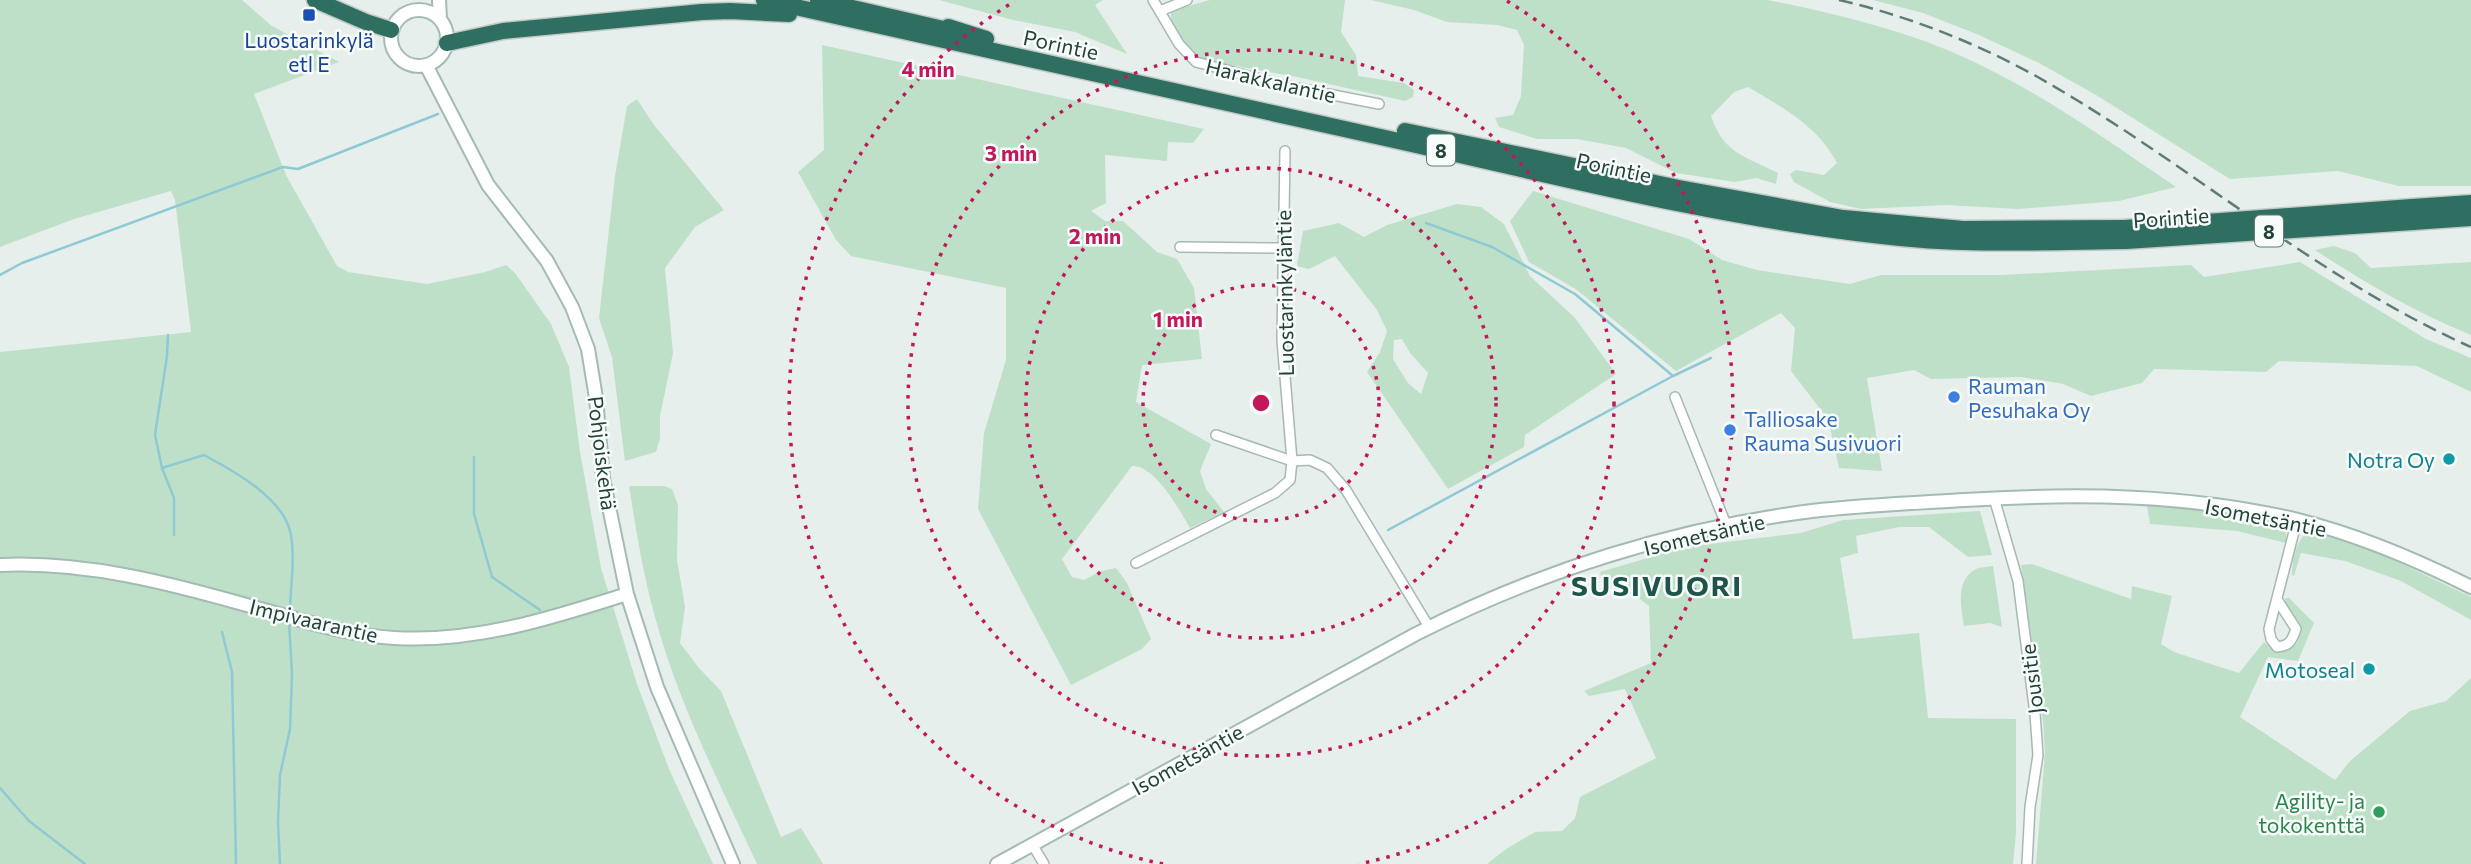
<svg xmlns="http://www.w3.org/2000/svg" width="2471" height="864" font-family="Commissioner,sans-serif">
	<rect width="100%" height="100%" fill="#e6efeb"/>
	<path fill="#bfe0c8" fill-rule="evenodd" d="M0,0H242L272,26L339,62L254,94L286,175L337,266L348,272L427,284L485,272L506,265L515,273L551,324L569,367L580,452L601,568L637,684L669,769L713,864H0V352L191,332L175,200L171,191L74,219L0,247Z
		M939,0H1103L1095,5L1127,54L1075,32L1013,20Z
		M1210,0H1345L1341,32L1356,55L1358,76L1404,83L1414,90L1413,97L1405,101L1297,77L1202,60L1180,37L1171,21V11Z
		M1371,0H1768C1837,14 1909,31 1972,61C2045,95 2110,142 2176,187L2119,201L2018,209L1946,205L1861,209L1830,202L1794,182L1790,174L1796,170L1824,175L1837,163C1819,127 1782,107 1748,87L1734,92L1711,116C1724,154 1745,156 1778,173L1776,184L1756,178L1735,182L1676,173L1626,148L1577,139H1537L1499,127L1495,118L1513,115L1521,96L1524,45L1517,30L1497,25L1447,22L1414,10Z
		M1873,0H2471V186H2399L2338,171L2230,179L2096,95L2039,63L1979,35L1923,13Z
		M822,45L1204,129L1193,143L1168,142L1167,161L1105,155L1106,203L1091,211L1105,221H1123L1157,252L1177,259L1194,288L1202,359L1142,365L1136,402L1211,444L1200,471L1206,489L1224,512L1190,528C1179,509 1155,465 1132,466L1062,559L1072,577L1084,580L1101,571L1116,568L1127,583L1151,639L1142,649L1071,685L978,509L984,433L1006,360V288L851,256L836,240L798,172L824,150Z
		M637,99L654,125L724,210L695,227L665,268L673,353L660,416V438L656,452L625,461L612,357L599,318L615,176L627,106Z
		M1533,191L1689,239L1722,260L1757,270L1850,284L1881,275H2002L2191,265L2204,277L2300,262L2426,339L2471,358V392L2417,366L2279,361L2266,372L2154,369L2142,383L2091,396L2063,384L2021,377L1931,379L1914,370L1867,378L1882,471L1839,468L1828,419L1791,371L1795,328L1781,313L1676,371L1577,290L1529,262L1510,221Z
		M1457,204L1481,207L1504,224L1530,276L1575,318L1616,374L1525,435L1524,447L1448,489L1367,372L1380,352L1387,331L1377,310L1335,256L1309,269L1297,266L1303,231L1339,223L1364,237L1387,225ZM1402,339L1410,353L1428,373L1421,394L1408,383L1393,359L1394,340Z
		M2334,246L2355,253L2371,268L2471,262V335C2415,312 2365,283 2315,250Z
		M629,486H664L672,489L678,505L677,560L685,607L680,643L699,668L721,691L781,837L801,828L823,864H757C720,784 678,703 655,617C643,574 636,530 629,486Z
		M2147,506C2192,507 2238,512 2282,523L2286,529V543L2237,531L2150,524Z
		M1980,511L1992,555L1968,557L1929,527H1899L1856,536L1858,553L1840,558L1853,639L1919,633L1928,718L2016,719V833L2013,864H1487L1506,849L1535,832L1562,831L1575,818L1580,797L1656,758L1625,689L1589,696L1584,691L1651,663L1649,606L1628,590L1603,584L1600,572L1685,547L1801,533L1843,520Z
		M2310,531L2377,552L2471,597V620L2401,581L2345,561L2301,553L2294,576L2292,575C2292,560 2296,538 2310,531Z
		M2032,564L2131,599L2132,586L2172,596L2161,644L2174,652L2239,673L2264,642C2277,653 2305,652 2298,629C2296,620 2289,611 2285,603V598H2289L2314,623L2298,661L2268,657L2240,717L2335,780L2350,761L2410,711L2446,701L2471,678V864H2036L2045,753L2043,721L2021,565Z
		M1993,566L2002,627L1990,623L1964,626C1961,607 1955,580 1976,569C1980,567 1988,567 1993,566Z"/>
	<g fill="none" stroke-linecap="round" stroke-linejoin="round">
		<path stroke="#8ec9d4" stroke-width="2.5" d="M0,275L22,263L283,167L298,169L438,114
			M168,335L167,356L155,435L162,468L174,498V535
			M1673,376L1711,358
			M474,457V514L492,577L540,610
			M162,468L204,455C234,471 285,499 291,535C295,558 291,583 290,607
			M1388,530L1673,376L1575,294L1492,247L1426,223
			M222,632L232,672L236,864
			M0,788L29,821L85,864
			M280,864L278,822L280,775L290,729L292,674L289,622"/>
		<g stroke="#a8b8b2" stroke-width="12">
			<path id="street" d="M1153,0L1179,44L1196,62L1282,85L1379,104
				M1160,11L1187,0
				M1180,247L1282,248
				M1675,397L1727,527
				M1216,435L1292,461L1310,460L1327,468L1346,490L1429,627
				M1994,498L2018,581L2035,714L2038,755L2030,807L2027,864
				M1136,563L1257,502L1275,493L1290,480L1292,461L1282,340L1285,151
				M2278,601L2296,629C2292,640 2290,646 2277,647L2271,639L2269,629L2297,520
				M1032,844L1044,864"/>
		</g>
		<g stroke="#a4bbb3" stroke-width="16">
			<path id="secondary" d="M439,0L440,18
				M391 38a28 28 0 1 1 56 0a28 28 0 1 1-56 0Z
				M426,65L488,185L547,261L572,307L588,349L596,398L603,478L627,594L657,687L733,864
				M0,565C85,561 169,583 250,606C297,619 345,635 394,638C474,643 552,618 627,594
				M997,864L1416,634C1539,571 1676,528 1812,511C1863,505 1914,503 1965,500C2077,493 2189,494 2298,520C2359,535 2415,559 2471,587"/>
		</g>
		<g stroke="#c2cac8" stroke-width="19">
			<path id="highway" d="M315,0L366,22L391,30
				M764,0C968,46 1172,91 1376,136C1543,173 1711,217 1882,236C1963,246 2044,242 2126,241
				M818,0L956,32
				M948,27L986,39
				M447,43L503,31L702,12L730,11L789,14
				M1405,131L1679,188L1843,218L1963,229L2125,228
				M2412,207L2471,203
				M2413,222L2471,218"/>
		</g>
		<use href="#street" stroke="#fff" stroke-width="9"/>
		<use href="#secondary" stroke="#fff" stroke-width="12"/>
		<use href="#highway" stroke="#2f6f62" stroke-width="16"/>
		<path stroke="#5f7d75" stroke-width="2.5" stroke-dasharray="14 7" stroke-linecap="butt" d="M1839,0C1908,16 1974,42 2036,76C2185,160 2314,277 2471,347"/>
		<g stroke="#c2cac8" stroke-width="19" stroke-linecap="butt">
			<path id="highway-bridge" d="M2125,228L2412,207
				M2126,241L2413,222"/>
		</g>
		<use href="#highway-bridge" stroke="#2f6f62" stroke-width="16"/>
	</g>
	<g fill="none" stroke="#c2185b" stroke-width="3.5" stroke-dasharray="3.5 7">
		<circle cx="1261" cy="403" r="118"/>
		<circle cx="1261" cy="403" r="235"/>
		<circle cx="1261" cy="403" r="353"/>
		<path d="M1163 864A471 471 0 0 1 1015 1M1507 1A471 471 0 0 1 1359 864"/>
	</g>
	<rect fill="#1a4fb4" stroke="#f7fbf9" stroke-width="2.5" x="302" y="8" width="14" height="14" rx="3.5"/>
	<g fill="#3f7fe0" stroke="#f7fbf9" stroke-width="2.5">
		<circle cx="1954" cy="397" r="7"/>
		<circle cx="1730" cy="430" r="7"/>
	</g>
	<g fill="#0f9aa8" stroke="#f7fbf9" stroke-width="2.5">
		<circle cx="2449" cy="459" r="7"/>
		<circle cx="2369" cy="669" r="7"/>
	</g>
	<circle fill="#2e9e5b" stroke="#f7fbf9" stroke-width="2.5" cx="2379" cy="812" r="7"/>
	<g text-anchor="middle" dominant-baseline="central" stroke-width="5" stroke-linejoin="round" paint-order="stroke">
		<g fill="#f7fbf9" stroke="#637a73" stroke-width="2">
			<rect x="1427" y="134.5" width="28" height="31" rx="5"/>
			<rect x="2255" y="215.5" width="28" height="31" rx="5"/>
		</g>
		<g font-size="19" font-weight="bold" fill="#24423a">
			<text x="1441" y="150">8</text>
			<text x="2269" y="231">8</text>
		</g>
		<g font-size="21" fill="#164399" stroke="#f7fbf9">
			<text x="309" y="39">Luostarinkylä<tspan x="309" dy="24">etl E</tspan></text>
		</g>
		<g font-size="21" fill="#24423a" stroke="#f7fbf9">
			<text transform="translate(1061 44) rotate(12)">Porintie</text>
			<text transform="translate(1271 80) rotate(13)">Harakkalantie</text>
			<text transform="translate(1614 167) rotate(12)">Porintie</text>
			<text transform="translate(2171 217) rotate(-4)">Porintie</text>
			<text transform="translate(1284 293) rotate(-91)">Luostarinkyläntie</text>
			<text transform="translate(603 453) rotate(83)">Pohjoiskehä</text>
			<text transform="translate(2266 517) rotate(11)">Isometsäntie</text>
			<text transform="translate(1704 534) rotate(-13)">Isometsäntie</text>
			<text transform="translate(314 620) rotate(13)">Impivaarantie</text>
			<text transform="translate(2031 679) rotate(-97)">Jousitie</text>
			<text transform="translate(1187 759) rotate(-29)">Isometsäntie</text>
		</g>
		<g font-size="21" fill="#366cbe" stroke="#f7fbf9" text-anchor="start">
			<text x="1968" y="385">Rauman<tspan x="1968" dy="24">Pesuhaka Oy</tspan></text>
			<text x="1744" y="418">Talliosake<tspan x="1744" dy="24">Rauma Susivuori</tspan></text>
		</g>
		<g font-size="21" fill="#0d838f" stroke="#f7fbf9" text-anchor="end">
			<text x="2435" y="459">Notra Oy</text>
			<text x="2355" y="669">Motoseal</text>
		</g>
		<g font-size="21" fill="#27864d" stroke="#f7fbf9" text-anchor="end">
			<text x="2365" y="800">Agility- ja<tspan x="2365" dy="24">tokokenttä</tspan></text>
		</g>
		<g font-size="28" font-weight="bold" letter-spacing="2" fill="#1f5548" stroke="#f7fbf9">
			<text x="1657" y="585">SUSIVUORI</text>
		</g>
	</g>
	<circle cx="1261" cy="403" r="10" fill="#c2185b" stroke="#f7fbf9" stroke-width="3.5"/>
	<g font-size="21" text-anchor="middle" font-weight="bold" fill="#c2185b" stroke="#f7fbf9" stroke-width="5" stroke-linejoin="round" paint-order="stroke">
		<text x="928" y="77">4 min</text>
		<text x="1011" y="161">3 min</text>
		<text x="1095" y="244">2 min</text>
		<text x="1178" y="327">1 min</text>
	</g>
</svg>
